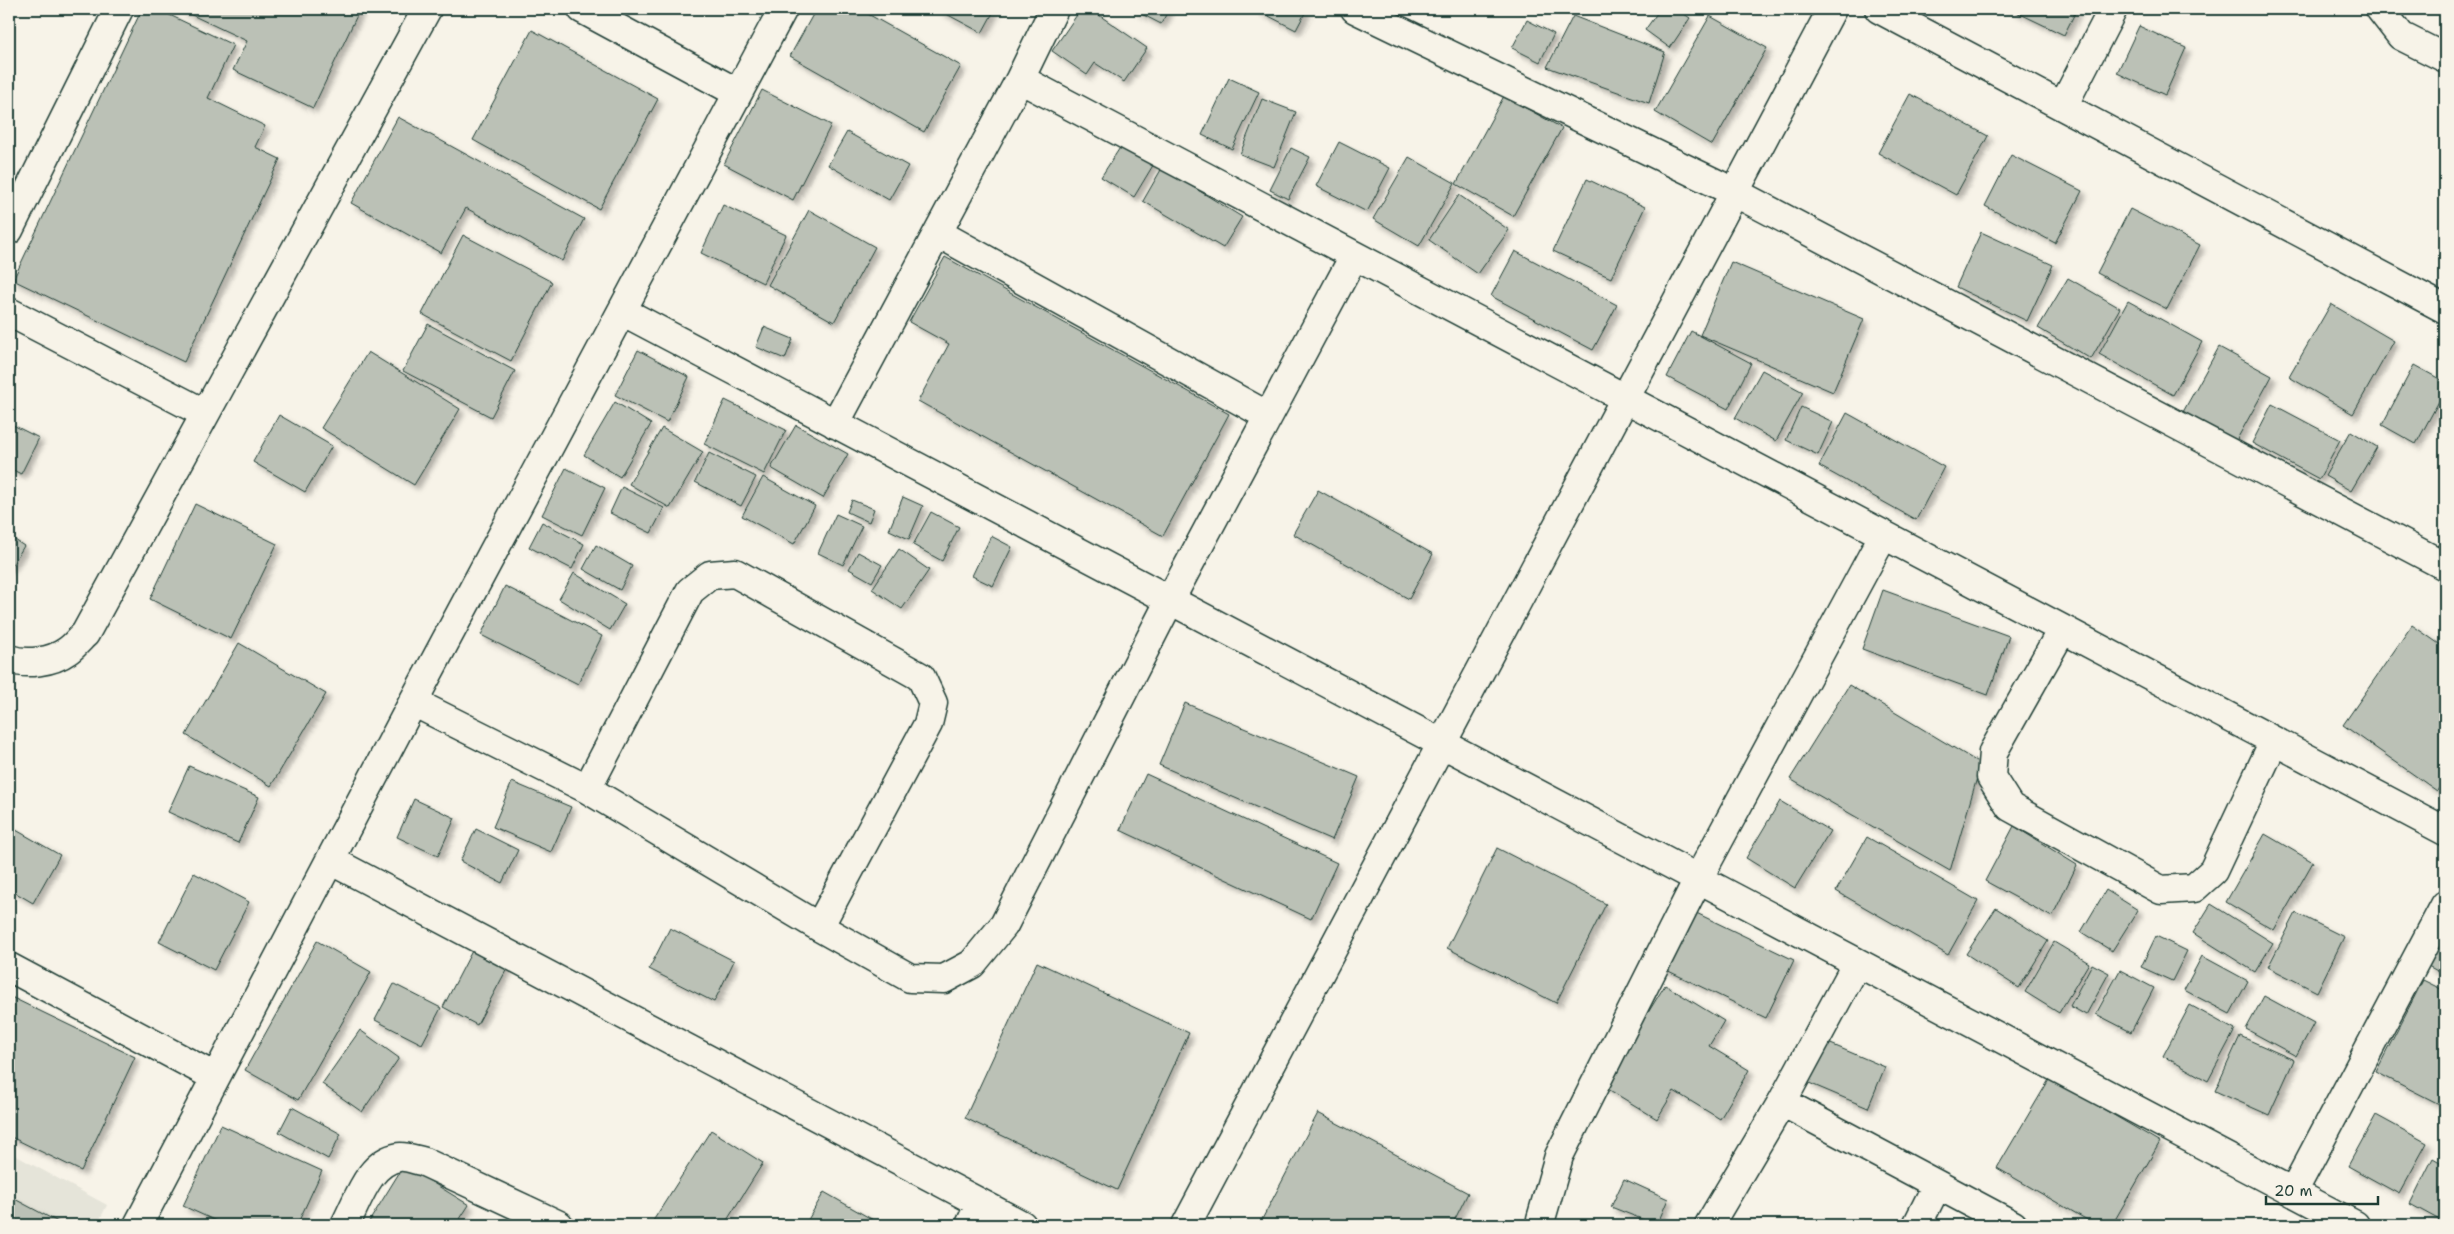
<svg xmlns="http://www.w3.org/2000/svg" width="2454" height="1234" font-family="'Shantell Sans',sans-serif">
	<defs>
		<filter id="shadow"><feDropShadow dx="4.5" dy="4.5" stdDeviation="2.5" flood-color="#0004"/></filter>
	</defs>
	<rect width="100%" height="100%" fill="#f7f3e8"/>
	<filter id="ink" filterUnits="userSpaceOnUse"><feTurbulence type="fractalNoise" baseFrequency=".02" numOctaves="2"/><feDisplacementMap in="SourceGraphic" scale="10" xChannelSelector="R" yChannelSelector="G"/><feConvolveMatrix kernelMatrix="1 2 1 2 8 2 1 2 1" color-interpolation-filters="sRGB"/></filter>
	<g filter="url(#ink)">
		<path fill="#e5e4d9" d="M9,1152L107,1205L97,1225H9Z"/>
		<path fill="#bbc1b6" stroke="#1f3d34" filter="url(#shadow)" d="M142,9H157L233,45L208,98L265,126L255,147L280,159L184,362L13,280Z
			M179,9H360L313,108L233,70L247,41Z
			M816,9H859L961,66L924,132L790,56Z
			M937,9H995L982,33Z
			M1081,9H1090L1147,48L1124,82L1095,63L1087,75L1052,51Z
			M1132,9H1169L1161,24Z
			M1255,9H1307L1296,30Z
			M1660,9H1677L1690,18L1670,48L1645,30Z
			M2010,9H2077L2064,35Z
			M1573,16L1665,52L1649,103L1547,67Z
			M1710,16L1767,48L1712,145L1655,112Z
			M1527,20L1554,34L1540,62L1512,48Z
			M2139,26L2186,48L2165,95L2117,73Z
			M532,30L658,99L599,209L473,140Z
			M1229,78L1259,92L1232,149L1202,135Z
			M762,90L831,125L793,200L724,164Z
			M1910,94L1988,136L1956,195L1878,153Z
			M1504,96L1562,128L1513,216L1456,184Z
			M1262,99L1296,112L1274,167L1240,154Z
			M398,117L584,219L562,261L466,208L441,253L351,203Z
			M847,132L908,166L889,200L828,165Z
			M1339,142L1390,168L1367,212L1316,186Z
			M1123,143L1155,162L1134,197L1101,177Z
			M1291,148L1310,157L1288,199L1270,190Z
			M2011,155L2082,191L2055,243L1985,206Z
			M1409,157L1455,183L1419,246L1373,219Z
			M1162,168L1242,217L1223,248L1143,201Z
			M1587,179L1645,207L1611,278L1553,251Z
			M1459,195L1509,230L1478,274L1429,240Z
			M723,205L786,235L763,283L701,253Z
			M2130,209L2200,245L2167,309L2097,273Z
			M809,210L875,247L834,322L768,285Z
			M1981,232L2053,265L2027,321L1956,287Z
			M463,235L552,282L511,361L422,314Z
			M1515,251L1617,305L1593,350L1491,296Z
			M945,257L1229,414L1163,536L918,401L949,344L909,322Z
			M1731,262L1864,319L1833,392L1700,335Z
			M2068,278L2120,308L2091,359L2038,328Z
			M2128,301L2202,342L2173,395L2099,354Z
			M2331,304L2394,341L2353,414L2289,377Z
			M428,324L515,371L491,417L403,371Z
			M764,327L793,339L785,359L756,347Z
			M1691,331L1751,363L1728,409L1667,377Z
			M2219,347L2272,376L2236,441L2183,412Z
			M638,350L689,377L667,422L615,395Z
			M368,352L460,409L414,485L321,428Z
			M2414,365L2445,382V390L2416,444L2382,425Z
			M1762,370L1803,392L1776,441L1735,418Z
			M725,400L786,430L764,474L704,444Z
			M615,402L651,424L620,477L584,455Z
			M2272,404L2340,440L2319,479L2252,443Z
			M1801,407L1833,422L1818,455L1786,440Z
			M1847,413L1944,467L1916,520L1819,466Z
			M279,415L332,446L305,492L253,462Z
			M9,423L39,438L21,474L9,468Z
			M796,425L848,454L823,498L771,468Z
			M662,428L703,452L670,508L629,484Z
			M2351,431L2377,447L2351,491L2325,476Z
			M709,453L756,477L741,506L695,482Z
			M566,468L605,488L582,535L542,515Z
			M763,477L815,506L794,544L742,516Z
			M622,487L664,508L651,533L610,513Z
			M1318,490L1433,554L1409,599L1293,534Z
			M903,497L923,506L909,539L889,530Z
			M852,500L874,509L869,522L847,512Z
			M195,504L277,544L231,639L150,599Z
			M931,512L959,527L942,561L913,545Z
			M836,514L862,526L843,565L818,553Z
			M542,522L584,544L572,569L529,547Z
			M9,536L24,546L9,570Z
			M991,536L1012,547L993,586L972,576Z
			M596,545L632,566L620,590L583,569Z
			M899,549L929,570L902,609L872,589Z
			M858,552L882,565L872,582L849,569Z
			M574,573L625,604L610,630L559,599Z
			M505,586L602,636L578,684L481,635Z
			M1883,590L2009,636L1988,695L1862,649Z
			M2412,625L2445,648V779L2437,791L2343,725Z
			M239,643L326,694L271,786L186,735Z
			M1849,685L1981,764L1950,871L1790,779Z
			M1185,703L1359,777L1332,840L1159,765Z
			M189,766L259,797L238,843L168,812Z
			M1146,774L1337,863L1311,919L1120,830Z
			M512,782L571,807L551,852L493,827Z
			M414,799L455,818L438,856L397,837Z
			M1780,801L1830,831L1795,888L1746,858Z
			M9,826L60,855L33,903L9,889Z
			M2014,826L2077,865L2052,917L1985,881Z
			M476,829L518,850L502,883L460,861Z
			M2265,834L2313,862L2274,930L2226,902Z
			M1867,837L1978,901L1948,955L1836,891Z
			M1497,848L1606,904L1556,1003L1447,948Z
			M194,873L249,902L214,970L159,942Z
			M2106,890L2138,910L2112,951L2081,932Z
			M2211,904L2273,943L2255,972L2193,933Z
			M1686,908L1794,960L1766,1018L1658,966Z
			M1996,908L2048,941L2019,988L1966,954Z
			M2296,913L2344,937L2317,992L2268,967Z
			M670,928L734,961L714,1002L649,969Z
			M2445,931V975L2428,966Z
			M2156,936L2187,951L2172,981L2141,967Z
			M317,941L371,972L298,1100L245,1070Z
			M2054,942L2089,963L2059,1013L2025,992Z
			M474,947L509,965L477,1025L443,1007Z
			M2202,956L2248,981L2230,1014L2184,990Z
			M1037,962L1189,1033L1117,1190L965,1118Z
			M2092,964L2109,973L2086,1015L2070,1006Z
			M2120,970L2154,988L2131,1032L2096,1014Z
			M2423,980L2445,991V1107L2376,1072Z
			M394,984L441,1008L422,1044L375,1020Z
			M1665,985L1724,1021L1709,1046L1749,1070L1720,1119L1674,1091L1657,1119L1603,1086Z
			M9,996L135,1057L81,1171L9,1136Z
			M2264,996L2314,1023L2296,1056L2246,1029Z
			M2190,1005L2235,1030L2208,1081L2163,1056Z
			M360,1030L399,1058L362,1112L322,1084Z
			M2240,1036L2294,1060L2269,1115L2215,1091Z
			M1826,1042L1885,1067L1868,1108L1809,1083Z
			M2050,1078L2160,1142L2112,1225H2096L1997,1168Z
			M292,1107L341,1134L328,1159L279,1132Z
			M1318,1113L1468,1193L1452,1225H1259Z
			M2376,1115L2427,1143L2399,1194L2348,1166Z
			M221,1125L322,1171L297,1225H225L183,1206Z
			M711,1130L763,1163L724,1225H653L651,1224Z
			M2433,1158L2445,1165V1223L2410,1204Z
			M404,1165L469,1205L456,1225H367Z
			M1624,1179L1668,1199L1657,1225L1611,1207Z
			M824,1192L882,1225H805Z
			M9,1196L58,1222L56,1225H9Z"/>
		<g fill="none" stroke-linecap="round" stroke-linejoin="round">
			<g stroke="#1f3d34" stroke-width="31">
				<path id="minor" d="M582,9L738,93
					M1355,9L1734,192L2445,566
					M1879,9L2445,309
					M2380,9L2401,36L2445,58
					M1020,79L2445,831
					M2063,106L2113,9
					M9,230L119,9
					M938,233L1268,416
					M622,311L2355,1225
					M9,312L204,413
					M835,424L1020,79L1054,9
					M2062,630L1993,752L1991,777L2010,807L2161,890L2194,888L2213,871L2274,741
					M9,659C26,665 52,662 67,651C74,647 79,639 85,634L427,9
					M413,702L587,789L819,927L910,978L944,979L972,964L1004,925L1170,600L1354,256
					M587,789L690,591L710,575L735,573L921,677L933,703L928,724L819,927
					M330,860L1022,1225
					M9,967L215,1077
					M1782,1102L2013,1225
					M2293,1192L2445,905
					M138,1225L413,702L783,9
					M345,1225C358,1201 368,1162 399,1157C406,1156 416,1160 422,1161L559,1225
					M970,1225L980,1203
					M1186,1225L1832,9
					M1541,1225V1219L1559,1156L1698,879L1883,536
					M1709,1225L1782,1102L1857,963
					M1917,1225L1937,1185"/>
			</g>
			<use href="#minor" stroke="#f7f3e8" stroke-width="28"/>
		</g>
	</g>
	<rect width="2454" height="1234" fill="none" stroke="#f7f3e8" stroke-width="30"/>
	<rect x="15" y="15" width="2424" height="1204" fill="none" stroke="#1f3d34" stroke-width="2" filter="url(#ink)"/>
	<path d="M2266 1196v8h112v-8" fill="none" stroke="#1f3d34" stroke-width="2.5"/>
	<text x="2274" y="1196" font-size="15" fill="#1f3d34" stroke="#f7f3e8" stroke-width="4" paint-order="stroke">20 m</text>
</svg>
